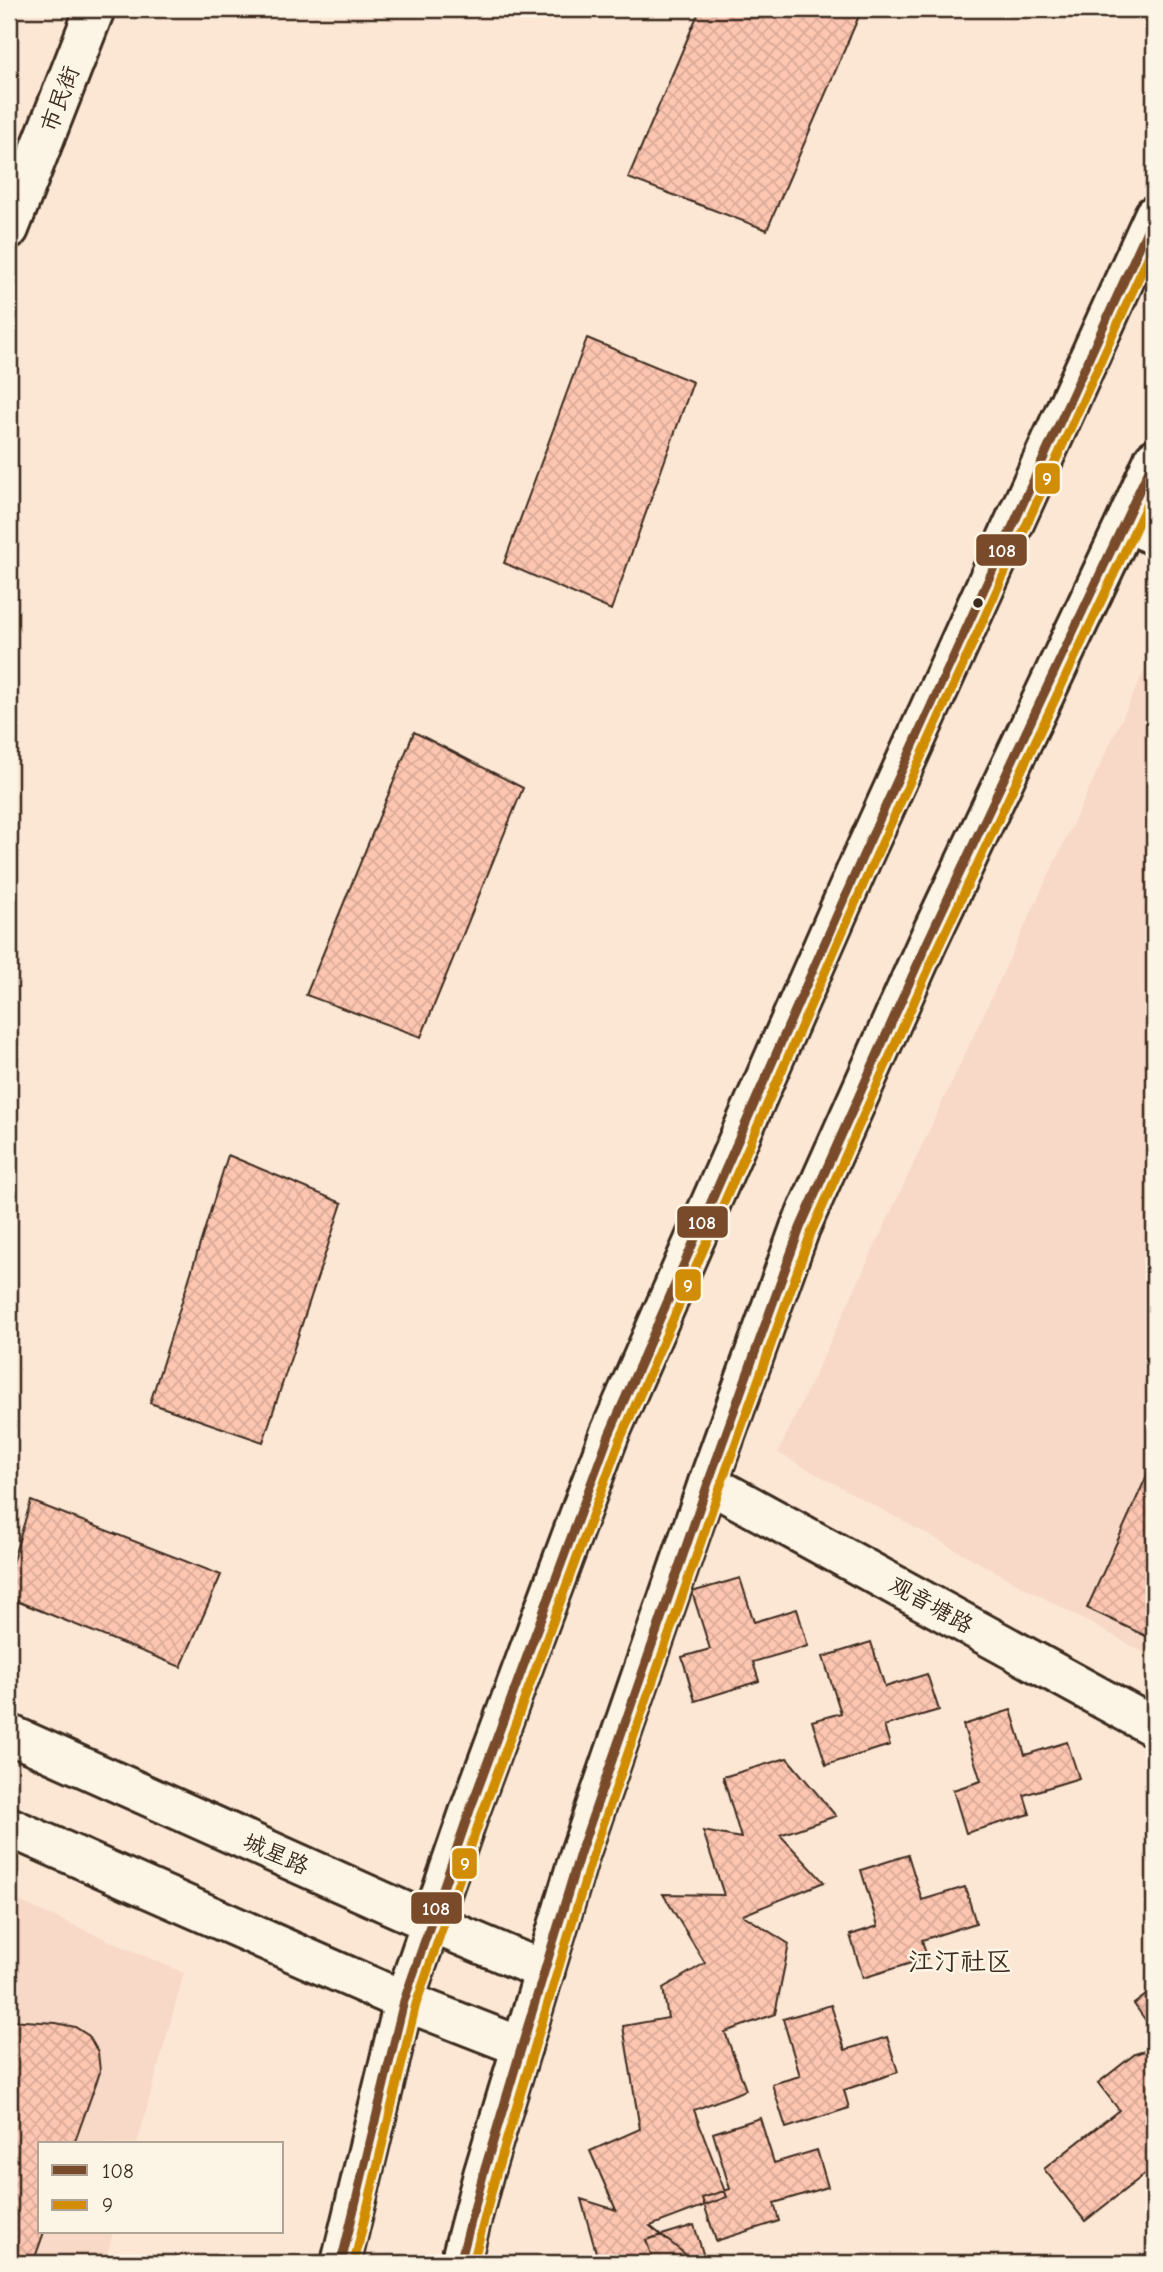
<svg xmlns="http://www.w3.org/2000/svg" width="1163" height="2272" font-family="'Comic Neue','LXGW WenKai TC',sans-serif">
	<defs>
		<pattern id="building-cross-hatch" width="8" height="8" patternUnits="userSpaceOnUse" patternTransform="scale(1.75)"><rect width="8" height="8" fill="#fdc6b1"/><path d="M0 0l8 8M0 8l8-8" fill="none" stroke="#daaa98"/></pattern>
	</defs>
	<rect width="100%" height="100%" fill="#fce7d5"/>
	<filter id="ink" filterUnits="userSpaceOnUse"><feTurbulence type="fractalNoise" baseFrequency=".0143" numOctaves="2"/><feDisplacementMap in="SourceGraphic" scale="14" xChannelSelector="R" yChannelSelector="G"/><feConvolveMatrix kernelMatrix="1 2 1 2 8 2 1 2 1" color-interpolation-filters="sRGB"/></filter>
	<g filter="url(#ink)">
		<path fill="#f8d9c7" d="M1154,650V1658L778,1453Z
			M9,1897L184,1973L137,2144H40V2232H113L105,2263H9Z"/>
		<path fill="url(#building-cross-hatch)" stroke="#3b2a1e" stroke-width="2" d="M700,9H862L767,230L628,178Z
			M587,338L693,382L611,610L504,563Z
			M414,732L523,788L421,1037L306,995Z
			M228,1155L342,1203L263,1442L150,1403Z
			M1154,1460V1640L1087,1608Z
			M31,1501L221,1575L181,1667L9,1598V1573Z
			M740,1578L754,1622L797,1609L808,1646L753,1662L759,1681L695,1701L682,1657L710,1649L692,1592Z
			M871,1642L885,1687L927,1674L939,1710L884,1726L890,1745L826,1765L812,1721L841,1713L823,1657Z
			M1011,1710L1025,1755L1067,1742L1079,1778L1024,1795L1030,1814L966,1833L953,1790L981,1781L963,1725Z
			M787,1758L836,1816L780,1835L824,1882L743,1915L789,1944L775,2014L725,2032L746,2090L694,2110L727,2197L650,2226L691,2259L675,2263H599L581,2199L616,2210L590,2151L640,2129L623,2026L668,2018L663,1988L705,1963L663,1894L724,1895L703,1831L741,1838L723,1777Z
			M908,1855L922,1900L965,1887L976,1923L922,1940L927,1958L863,1978L850,1935L878,1926L861,1870Z
			M1154,1989V2032L1134,2004Z
			M831,2005L845,2050L887,2037L898,2072L844,2090L849,2108L786,2128L772,2084L800,2076L783,2019Z
			M9,2020L56,2023L75,2027L89,2036L98,2052L100,2072L74,2144H40V2232H44L33,2263H9Z
			M1154,2048V2167L1085,2221L1044,2169L1119,2110L1098,2083L1135,2054Z
			M760,2118L774,2163L817,2150L828,2187L774,2203L779,2221L716,2241L702,2198L730,2189L713,2133Z
			M694,2225L706,2263H654L646,2240Z"/>
		<g fill="none" stroke-linecap="round" stroke-linejoin="round">
			<g stroke="#3b2a1e" stroke-width="44">
				<path id="minor" d="M9,229L95,9
					M1127,520L1154,536
					M708,1483L1154,1727"/>
			</g>
			<g stroke="#3b2a1e" stroke-width="44">
				<path id="tertiary" d="M9,1734L431,1923L545,1971
					M9,1827L404,2001L522,2047"/>
			</g>
			<g stroke="#3b2a1e" stroke-width="44">
				<path id="secondary" d="M341,2263L404,2001L470,1810L609,1435L861,860L1154,215
					M460,2263L483,2175L580,1853L708,1483L800,1228L927,943L1127,520L1154,459"/>
			</g>
			<use href="#minor" stroke="#fcf5e5" stroke-width="38"/>
			<use href="#tertiary" stroke="#fcf5e5" stroke-width="38"/>
			<use href="#secondary" stroke="#fcf5e5" stroke-width="38"/>
			<g stroke="#fcf5e5" stroke-width="14">
				<path id="bus-1" d="M341,2263L404,2001L470,1810L609,1435L861,860L1154,215
					M460,2263L483,2175L580,1853L708,1483L800,1228L927,943L1154,459"/>
			</g>
			<g stroke="#fcf5e5" stroke-width="14">
				<path id="bus-2" d="M354,2263L416,2004L482,1814L620,1440L872,865L1154,244
					M473,2263L495,2178L592,1857L720,1487L811,1233L938,948L1154,489"/>
			</g>
			<use href="#bus-1" stroke="#7a4b2a" stroke-width="9"/>
			<use href="#bus-2" stroke="#d18d06" stroke-width="9"/>
		</g>
	</g>
	<circle fill="#3b2a1e" stroke="#fcf5e5" stroke-width="2.5" cx="978" cy="603" r="6"/>
	<g text-anchor="middle" dominant-baseline="central" stroke-width="5" stroke-linejoin="round" paint-order="stroke">
		<g font-size="23" fill="#3b2a1e" stroke="#fcf5e5">
			<text transform="translate(60 99) rotate(-69)">市民街</text>
			<text transform="translate(931 1605) rotate(29)">观音塘路</text>
			<text transform="translate(276 1854) rotate(24)">城星路</text>
		</g>
		<g font-size="26" fill="#3b2a1e" stroke="#fcf5e5">
			<text x="960" y="1962">江汀社区</text>
		</g>
	</g>
	<g stroke="#fcf5e5" stroke-width="2.5">
		<rect x="1034" y="462" width="27" height="33" rx="7" fill="#d18d06"/>
		<rect x="975" y="533" width="53" height="34" rx="7" fill="#7a4b2a"/>
		<rect x="676" y="1205" width="53" height="34" rx="7" fill="#7a4b2a"/>
		<rect x="674" y="1268" width="28" height="34" rx="7" fill="#d18d06"/>
		<rect x="451" y="1847" width="27" height="33" rx="7" fill="#d18d06"/>
		<rect x="410" y="1891" width="53" height="34" rx="7" fill="#7a4b2a"/>
	</g>
	<g font-size="19" text-anchor="middle" font-weight="bold" fill="#fff">
		<text x="1047" y="485">9</text>
		<text x="1002" y="557">108</text>
		<text x="702" y="1229">108</text>
		<text x="688" y="1292">9</text>
		<text x="465" y="1870">9</text>
		<text x="436" y="1915">108</text>
	</g>
	<rect width="1163" height="2272" fill="none" stroke="#fcf5e5" stroke-width="35"/>
	<rect x="18" y="18" width="1128" height="2237" fill="none" stroke="#3b2a1e" stroke-width="2.5" filter="url(#ink)"/>
	<rect x="38" y="2142" width="245" height="91" fill="#fcf5e5" stroke="#afa495" stroke-width="2"/>
	<rect x="52" y="2165" width="35" height="10" fill="#7a4b2a" stroke="#afa495" stroke-width="2"/>
	<text x="102" y="2178" font-size="21" fill="#3b2a1e">108</text>
	<rect x="52" y="2200" width="35" height="10" fill="#d18d06" stroke="#afa495" stroke-width="2"/>
	<text x="102" y="2212" font-size="21" fill="#3b2a1e">9</text>
</svg>
